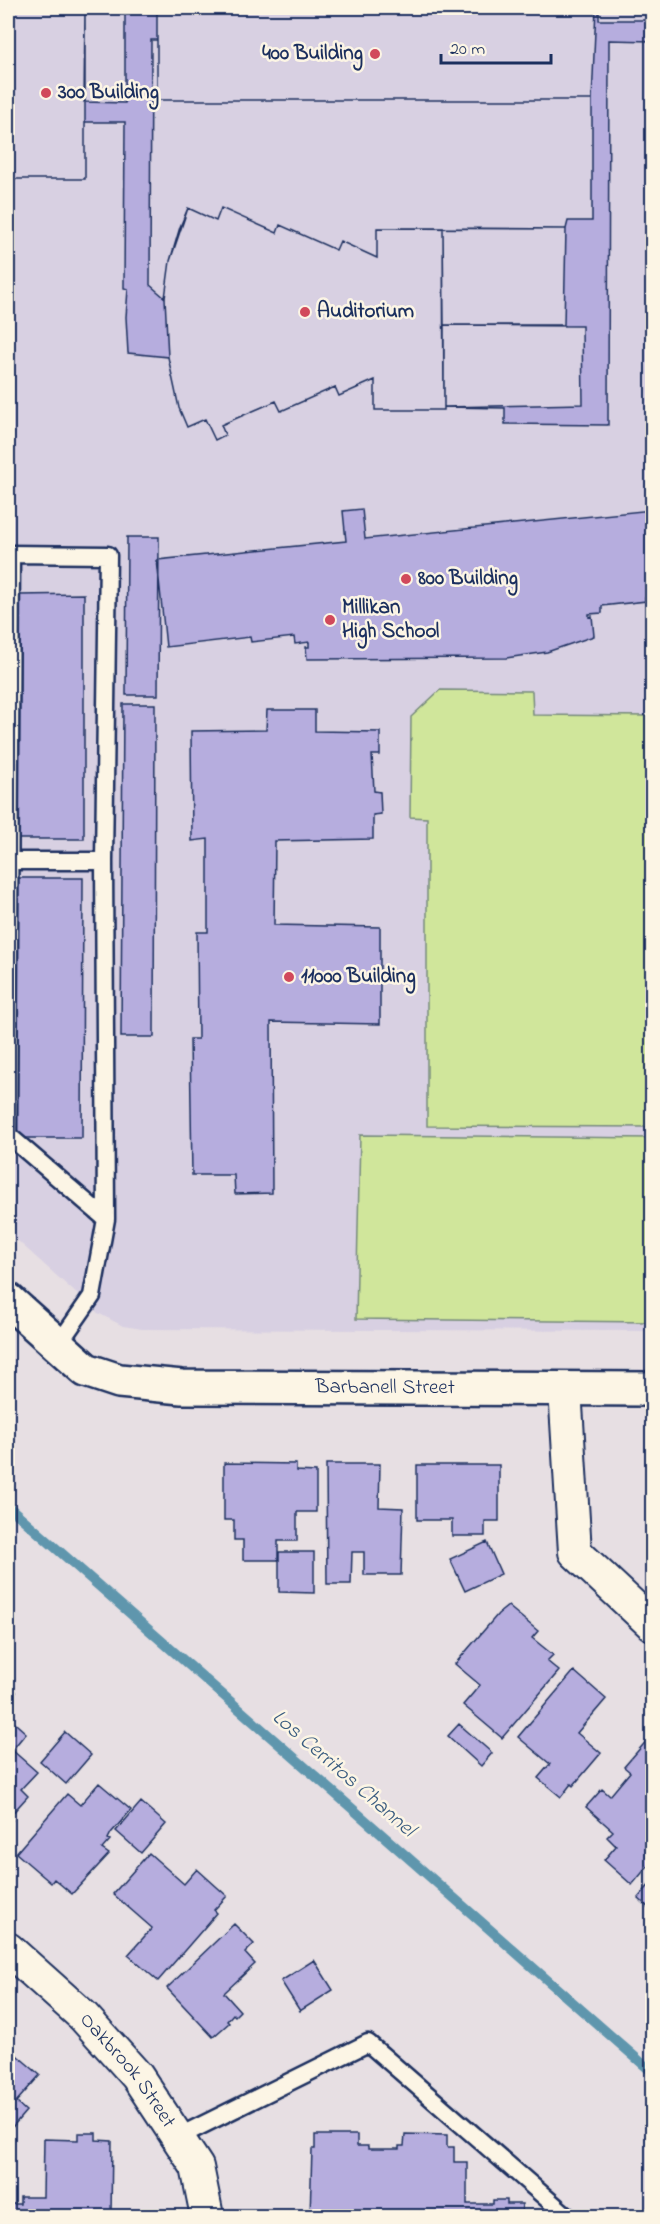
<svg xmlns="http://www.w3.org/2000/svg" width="660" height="2224" font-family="'Indie Flower',sans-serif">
	<rect width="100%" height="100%" fill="#e7dfe3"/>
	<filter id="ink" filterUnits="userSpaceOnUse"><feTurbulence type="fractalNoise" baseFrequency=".0167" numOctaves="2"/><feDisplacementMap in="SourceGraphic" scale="12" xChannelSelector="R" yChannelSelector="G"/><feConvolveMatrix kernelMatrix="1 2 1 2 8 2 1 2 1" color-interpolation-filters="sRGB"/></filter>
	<g filter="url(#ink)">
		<path fill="#d8d0e2" d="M8,8H652V1331L142,1329L123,1326L98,1313L8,1232Z"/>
		<path fill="#d0e69b" stroke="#768a7c" stroke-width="1.5" d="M440,690L532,691L533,715L652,716V1127L427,1126V818L410,817L411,717Z
			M360,1135L652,1138V1322L356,1319Z"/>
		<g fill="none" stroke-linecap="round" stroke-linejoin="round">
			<path stroke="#5e96ad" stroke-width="10" d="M8,1506L652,2072"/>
		</g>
		<path fill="#b6adde" stroke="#1b2f5e" stroke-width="1.5" fill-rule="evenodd" d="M8,8H85L84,102L125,103V8H599V20H652V41L609,40L608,425L505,424V408L444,407V410H375V380L339,396L335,387L281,411L276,401L221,425L225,435L215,440L205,419L187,427L179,408L168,357L128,353L126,317L128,289L124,288L125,122H85V179H8ZM151,40H157V100H592V221H568L566,229L377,228V258L340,241L336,250L280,225L277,233L221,208L216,221L188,208L180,227L170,261L165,298L150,285Z
			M8,8H85V179H8Z
			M157,8H596L592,100H157Z
			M188,208L216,221L221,208L277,233L280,225L336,250L340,241L377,258V228H443L444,410H375V380L339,396L335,387L281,411L276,401L221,425L225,435L215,440L205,419L187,427L179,408L168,357L165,298L170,261Z
			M443,228L566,229L564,325H444Z
			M444,325L582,326L583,404L444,407Z
			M362,509L365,539L652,510V597L645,598L646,601L602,606V613L589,614V617L592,616L594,636L547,652L506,658L307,659L306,647H309V642L295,644L294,637L251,642L250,637L166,647L157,560L346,541L343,511Z
			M127,537H159L158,695H126Z
			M84,594V839H19L20,595Z
			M123,704H155L154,1037H121Z
			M267,710H315V731L380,732V755H372L374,791L380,792L381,814L373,815V839L275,841L274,925L380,927V1024L271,1022L272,1193L235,1194L234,1175H192L190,1039H198L197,932H208V839L192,841L191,731L266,730Z
			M18,878H83L82,1138H17Z
			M224,1463L296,1464V1471L316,1472V1512H297V1541H278V1560H243V1540H234V1520H224Z
			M326,1464H380L379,1507L403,1508L401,1575H364V1552H352L351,1584H327Z
			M417,1465H499V1521H485V1536H452V1520H417Z
			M487,1542L501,1574L465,1591L450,1559Z
			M279,1552H314V1593L279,1592Z
			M508,1606L538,1631L532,1638L553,1655L547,1661L559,1671L502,1738L463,1705L480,1685L455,1664L498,1614Z
			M574,1671L606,1699L577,1733L601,1753L573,1786L571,1784L561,1797L538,1778L550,1764L518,1737Z
			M8,1685L16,1692L8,1702Z
			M8,1717L26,1733L12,1750L37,1772L21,1789L28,1796L9,1817L12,1820L8,1825Z
			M459,1724L492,1753L481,1766L448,1736Z
			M65,1732L91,1755L66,1784L40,1761Z
			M649,1738L652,1740V1861L632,1885L604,1860L616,1846L607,1837L613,1831L586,1807L602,1789L610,1796L630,1772L624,1767Z
			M99,1783L131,1810L111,1833L108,1839L110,1840L102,1849L109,1854L72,1894L54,1879L51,1883L16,1853L67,1794L80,1805Z
			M141,1802L166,1824L141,1853L116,1831Z
			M149,1853L184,1884L197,1869L227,1896L214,1910L217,1913L158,1981L128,1955L152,1928L113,1894Z
			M652,1882V1911L638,1898Z
			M234,1924L254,1944L245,1953L255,1964L224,1993L240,2011L235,2016L233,2014L227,2021L229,2023L213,2037L167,1988Z
			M314,1960L333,1990L300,2011L281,1981Z
			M12,2051L40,2075L16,2102L26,2111L8,2132V2056Z
			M78,2133H96V2140L112,2141L111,2216H8V2204H20V2197H43L44,2139L78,2140Z
			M405,2134L447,2135V2147H454V2162H467V2204H493V2200H507V2204H522L521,2216H310L312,2149H315V2135H357V2146H368V2149H399V2146H404Z"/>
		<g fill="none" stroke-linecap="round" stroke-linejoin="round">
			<g stroke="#1b2f5e" stroke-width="21">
				<path id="service" d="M8,554L108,555L104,861L106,1219L92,1296L58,1345
					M8,861H104
					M8,1135L11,554
					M8,1135L106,1219
					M178,2137L368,2043L567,2216"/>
			</g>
			<g stroke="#1b2f5e" stroke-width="36">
				<g id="minor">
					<path d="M565,1389L575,1552L652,1624"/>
					<path id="s1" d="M8,1949L83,2016L137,2076L197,2167L207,2216"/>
				</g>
			</g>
			<g stroke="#1b2f5e" stroke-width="38">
				<g id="tertiary">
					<path id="s2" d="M8,1300L86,1370L119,1381L182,1387L652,1389"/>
				</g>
			</g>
			<use href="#service" stroke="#fcf5e5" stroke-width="16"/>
			<use href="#minor" stroke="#fcf5e5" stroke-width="32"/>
			<use href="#tertiary" stroke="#fcf5e5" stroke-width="33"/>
		</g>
	</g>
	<g fill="#d1495b" stroke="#fcf5e5" stroke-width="2">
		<circle cx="375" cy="54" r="6"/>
		<circle cx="46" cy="93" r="6"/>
		<circle cx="305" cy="312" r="6"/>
		<circle cx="406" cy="579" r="6"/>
		<circle cx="330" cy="620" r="6"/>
		<circle cx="289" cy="977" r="6"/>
	</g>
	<g text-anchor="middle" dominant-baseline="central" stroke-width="5" stroke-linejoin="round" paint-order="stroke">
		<g font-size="21" font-weight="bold" fill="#1b2f5e" stroke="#fcf5e5" text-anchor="start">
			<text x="363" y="54" text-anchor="end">400 Building</text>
			<text x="58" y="93">300 Building</text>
			<text x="317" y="312">Auditorium</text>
			<text x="418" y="579">800 Building</text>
			<text x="342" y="608">Millikan<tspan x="342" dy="24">High School</tspan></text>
			<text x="301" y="977">11000 Building</text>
		</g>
		<g font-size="21" fill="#1b2f5e" stroke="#fcf5e5">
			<text stroke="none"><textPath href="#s2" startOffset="406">Barbanell Street</textPath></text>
			<text stroke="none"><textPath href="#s1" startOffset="171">Oakbrook Street</textPath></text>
		</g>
		<g font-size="22" font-style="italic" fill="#375a7f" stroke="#fcf5e5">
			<text transform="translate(343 1774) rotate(41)">Los Cerritos Channel</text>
		</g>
	</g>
	<rect width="660" height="2224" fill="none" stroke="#fcf5e5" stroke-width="30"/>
	<rect x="15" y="15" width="630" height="2194" fill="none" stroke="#1b2f5e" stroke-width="2" filter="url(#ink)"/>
	<path d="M441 54v9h110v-9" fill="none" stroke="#1b2f5e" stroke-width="3"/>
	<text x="450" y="54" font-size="18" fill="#1b2f5e" stroke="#fcf5e5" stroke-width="4.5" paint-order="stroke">20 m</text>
</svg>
